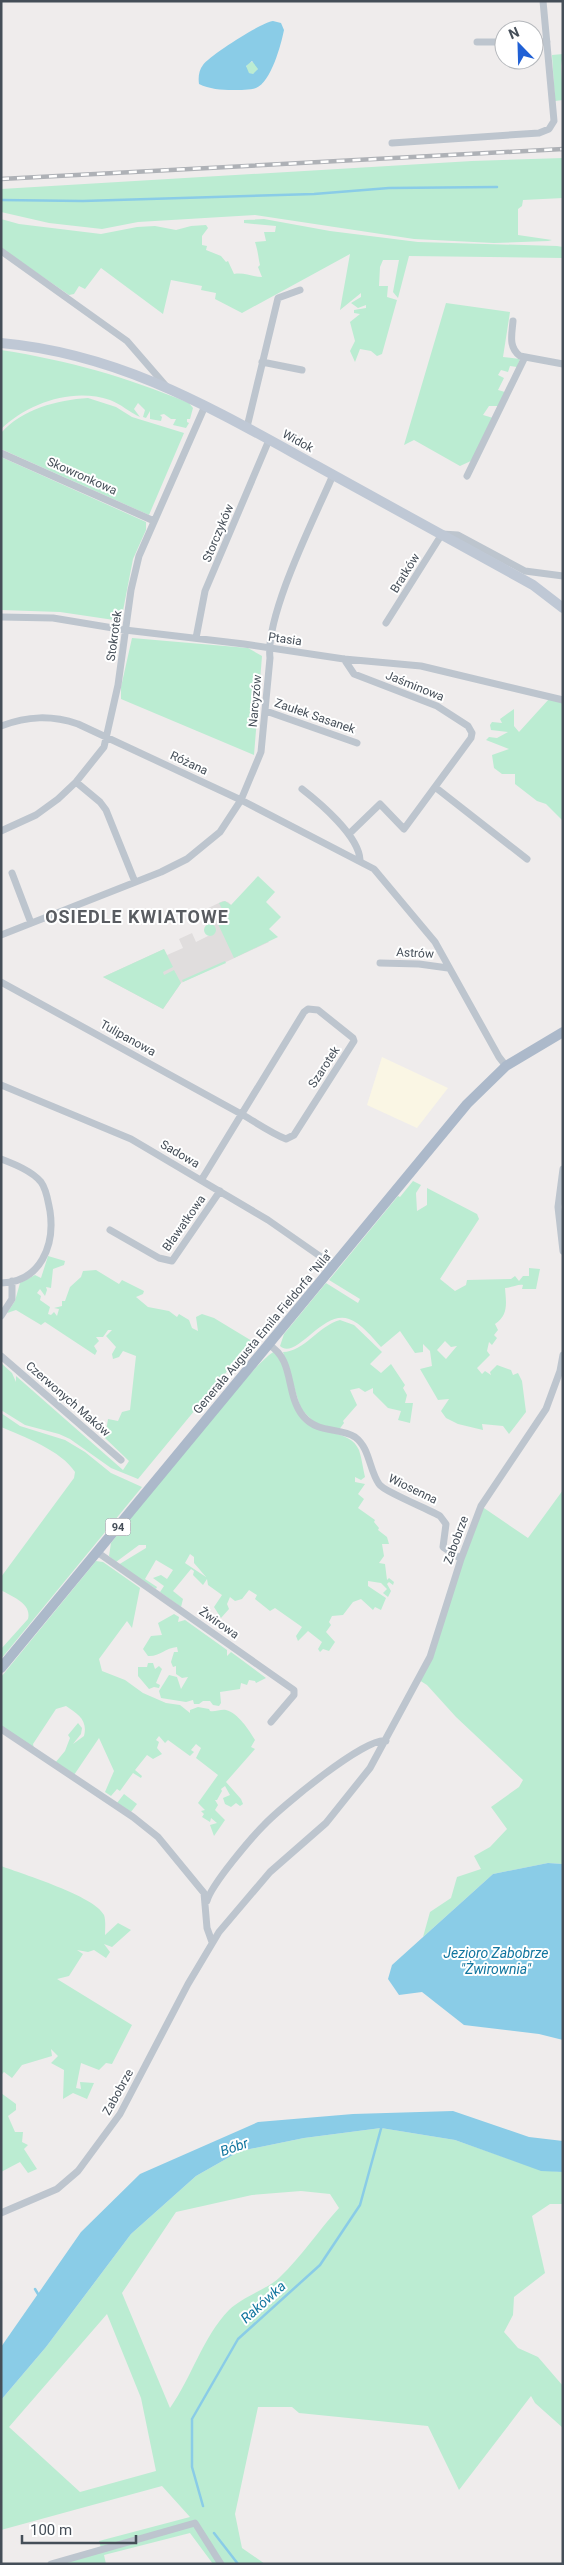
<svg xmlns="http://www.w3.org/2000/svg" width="564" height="2565" font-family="Roboto,sans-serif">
	<rect width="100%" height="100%" fill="#efecec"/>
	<path fill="#faf6e4" d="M382,1057L448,1088L417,1128L367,1105Z"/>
	<path fill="#e0dddd" d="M223,901L228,902L269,942L181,983L163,1009L103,977L164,949L167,955L183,948L179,939L192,933L196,942L212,934L202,911Z"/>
	<path fill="#bbecd2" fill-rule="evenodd" d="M563,54L561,66L563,100L555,101L552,55Z
		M246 68a6 6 0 1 1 12 0a6 6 0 1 1-12 0Z
		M563,158V198L523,200L522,206L518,209V235L552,240L548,241L494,243L414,239L255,215L138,222L102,229L49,223L1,212V189L472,161Z
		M1,219L19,224L101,234L137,227L155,226L176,230L191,226L206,225L208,228L202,236V245L207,246L206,250L221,256L226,262L228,261L234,274C244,272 252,277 262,277L258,267L260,265C258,256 258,251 255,242L266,241L264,232H275L276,226L244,223V220L264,219L330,231L418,242L557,246L563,247V258L409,256L398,298L393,292L399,260H383L380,267L379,286H388L387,297L397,300L382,354L377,356L371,351L360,349L355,362L350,351L355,341L350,322L360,314L354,313V310L366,308V305L358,308L351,303L361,297V293L340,310L350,254L242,313L215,299L216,293L201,290L202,286L171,280L163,314L101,268L85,289L79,286L74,294L69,295L1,248Z
		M446,303L510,312L503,357L520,359L517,367L510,366L508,372L501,370L498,375L504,378L498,390L505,392L498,406H489L483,415L493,418L473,460L460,466L414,440L404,445Z
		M1,350C71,361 123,376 189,403L193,408L190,419H187V422L189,423L186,428L173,425L176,419H171L164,414L160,415L162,417L161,421L150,419V411L146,418L143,417L145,410L138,403L134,409L140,417C129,412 121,404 110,400C73,387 28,403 1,429Z
		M88,398L116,407L132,417L184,433L149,515L1,449V433C22,409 57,400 88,398Z
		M1,457L146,522V530L133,559L121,621L114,623V620L60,612L1,610Z
		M132,638L248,648L262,656L254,755L121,699V687Z
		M549,699L563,702V821L546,804L537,801L515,784V774H502L494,768L492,755L509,749L486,740L489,737L497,738L508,732L491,730L490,725L492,722L502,723L500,719L514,709V726L519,732Z
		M258,876L275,892L266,902L281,917L269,929L278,937L234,958L218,924L227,919L219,903L225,901L231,905Z
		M204 930a6 6 0 1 1 12 0a6 6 0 1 1-12 0Z
		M164,949L173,967L163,972L164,975L174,970L181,983L163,1009L103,977Z
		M225,961L226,963L183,982L182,980Z
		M413,1181L421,1185L416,1193L417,1211L427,1205V1188L477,1214L479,1219L440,1279L455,1291L466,1285L467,1280L511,1279L515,1276L519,1281L523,1276H529V1268L540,1269L536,1289H522L523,1285C518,1284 511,1288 505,1288C506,1302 509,1315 495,1324L498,1330L494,1335L497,1338L492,1345L489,1342L487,1351L490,1355L477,1368L482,1374L485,1371L491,1375L490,1372L497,1365L511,1370L513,1375L518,1373L522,1381L526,1412L509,1434L503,1426L482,1424L483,1430L458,1424L446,1418L441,1411L449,1399L438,1400L420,1369L432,1366L430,1351L423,1344V1352L415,1353L400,1331L381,1347C373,1338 361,1323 349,1319C323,1309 296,1361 280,1346L284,1334L326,1283L358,1303L360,1299L329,1280L398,1196L400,1197ZM445,1341L451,1347L457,1346L446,1359L437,1350Z
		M48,1256L65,1261L64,1265L53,1269L51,1288L46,1287L47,1290L45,1296L40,1289L37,1293L41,1296L40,1300L50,1307L48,1314L51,1315L54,1312L57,1316L59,1309L54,1308L62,1306V1301H65L70,1287L81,1277L83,1271L96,1270L119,1284L122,1280L144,1291L143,1294L136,1297L148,1307L169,1311L177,1317L179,1314L189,1320L192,1328L198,1331L196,1317L202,1314L214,1318L252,1341L138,1479L111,1468L70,1439L59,1434L25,1425L1,1410V1363L12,1373L16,1382V1376L123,1470L129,1461L105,1438L108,1419L118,1421L122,1412L130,1410L136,1356L123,1351L119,1357L113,1359L112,1354L116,1347L106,1336L112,1330H108L103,1337H96L99,1341L94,1346L97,1351L95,1355L45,1322L41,1325L16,1310L7,1313L15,1301L20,1283L35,1275L41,1278Z
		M340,1320L354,1325L382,1352L370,1364L381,1373L391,1364L405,1385L403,1388L407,1395L405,1403H413L410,1423L398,1420L401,1411L388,1408L373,1393V1388L365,1392L359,1388L350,1390L357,1405L343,1421L344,1423L338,1431L315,1423L301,1409L283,1352C304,1352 318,1326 340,1320Z
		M274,1352L279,1355L303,1421C320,1436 350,1429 359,1450C362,1459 363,1469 365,1477L361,1480L355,1477V1482L365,1484L358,1494L364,1499L358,1508L375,1520L374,1522L379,1528L378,1530L387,1537L389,1544H382L384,1556L379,1563L385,1564L387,1580L389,1578L394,1582L393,1585L389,1582L387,1584L391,1591L388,1597L383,1593L387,1589L381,1583L368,1581V1586L386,1598L381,1610L375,1607L373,1610L361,1599L353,1602L343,1615L332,1616L329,1622L331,1625L326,1632L335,1642L329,1651L323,1649L320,1652L318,1649L322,1642L308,1631L298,1641L296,1636L302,1627L275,1608L270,1611L255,1599L257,1595L249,1590L242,1599L235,1601L230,1597L227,1604L229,1609L221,1618L214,1607L222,1595L208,1585L207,1579L203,1585L193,1575L194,1571L191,1569L173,1591L183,1599L181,1607L160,1592L164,1586L153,1578L161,1575L167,1579L173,1570L156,1560L145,1579L157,1587L156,1589L118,1565L146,1548V1545H139L116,1562L109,1556L111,1543C132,1517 257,1357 274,1352ZM190,1554L194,1557V1563L206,1577L185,1563Z
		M1,1413L20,1426L65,1440L85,1452L111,1473L142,1487L1,1659V1649L28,1619C32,1603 12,1597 1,1590V1577L74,1478L75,1472C62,1451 23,1436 1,1427Z
		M563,1490V1864L548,1863L493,1874L423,1937L430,1912L451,1898L457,1877L481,1869L474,1856L490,1847L507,1829L491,1807L519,1787L523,1780L456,1717L427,1685L419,1680L481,1506L528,1538Z
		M96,1561L103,1562L140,1588L132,1628L127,1621L99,1659L102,1671L125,1680L143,1693L166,1703L180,1705L190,1713V1710L198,1707L209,1709L210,1711C215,1712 221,1709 226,1710C238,1713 249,1730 255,1740L251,1747L255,1749L226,1782L241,1799L243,1804L240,1806L236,1803L231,1807L225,1804L223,1798L230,1795L225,1786L221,1789L222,1791L217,1800H215L218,1805L215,1810L225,1820L214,1836L210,1825L217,1823L211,1818L210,1822L202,1817L204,1814L201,1811L205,1810L198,1803L218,1775L196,1758L201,1748L196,1744L191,1750L194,1752L190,1756L168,1740L165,1743L159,1736L156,1740L159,1742L157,1748L162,1754L153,1759L147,1755L135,1770L142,1776L141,1778L133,1773L120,1791L117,1789L111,1796L105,1792L114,1771L99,1738L74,1775L55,1763L65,1751L70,1738L68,1735L78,1723L82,1728L81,1734L73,1744L84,1736C88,1720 78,1714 66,1706L56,1709L33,1744L34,1749L1,1727V1677Z
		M174,1614L179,1617L178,1622L185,1620L227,1650V1656L231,1652L266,1678L256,1683L255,1681L249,1680L247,1685L241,1683L240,1689L220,1692L221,1703L219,1706L213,1705L210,1701H203L199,1704H194L193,1700L186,1702L161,1698L159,1691L169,1675L177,1677L181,1689L188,1677L182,1678L176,1674V1666L173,1667L171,1662L174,1652H178L177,1647C165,1648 159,1657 148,1656L143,1649L151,1636L162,1635L158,1623Z
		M148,1663H153L155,1669L159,1666L162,1669L156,1683L160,1685L159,1688L154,1687L149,1689L138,1676V1667H147Z
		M124,1794L137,1804L131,1812L117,1803Z
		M1,1866C22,1874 95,1896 104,1915C106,1921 105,1929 105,1935L118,1923L131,1930L112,1947L104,1944L110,1952L106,1958L94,1950L88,1952L77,1950L83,1954L69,1976L57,1979L132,2025L112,2064L106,2063L99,2070L81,2063L76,2088L81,2089L80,2082L94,2083L87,2099L73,2093L63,2099L64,2070L51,2063L58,2056L51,2049L52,2056L22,2065L12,2078L4,2072L1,2075Z
		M1,2093L16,2104V2110L8,2116L15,2132H23L22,2142L28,2145L24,2149L37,2169L28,2173L20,2162L1,2172Z
		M381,2128L455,2140L541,2170L563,2172V2204H550L532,2216L545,2273L514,2297L513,2315L504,2332L518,2348L538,2357L563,2386V2428L535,2403L531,2396L459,2490L428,2426L299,2413L292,2407H258L235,2514L242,2548L265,2564H213L190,2533L104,2555L106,2564H51L101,2548L99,2541L190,2517L162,2486L1,2530V2400L46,2347L131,2234L196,2176L240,2151L304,2138ZM301,2191L330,2194L339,2208C318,2231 302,2256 280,2277C268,2289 242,2297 229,2310C202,2338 192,2377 170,2408L122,2293L176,2212L252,2195ZM107,2314L141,2398L156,2471L80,2492L9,2427Z"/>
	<path fill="#8acce7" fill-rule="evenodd" d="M273,21L281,23L284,30C281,45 271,82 256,88C250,90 240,90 233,90C221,90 209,89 199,84C198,77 199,70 203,65C210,55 262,22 273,21ZM252,61L258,69L253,74L249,73L246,66Z
		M548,1863L563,1864V2040L539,2034L464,2025L422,1992L399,1995L388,1979L392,1965L493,1874Z
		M453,2111L529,2137L563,2141V2172L541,2171L455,2140L381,2128L304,2138L240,2151L196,2176L131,2234L46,2347L1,2400V2347L81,2232L140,2174L258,2122L353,2114Z"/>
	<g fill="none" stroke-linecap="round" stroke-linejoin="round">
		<path stroke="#8acce7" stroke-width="2.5" d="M1,200L83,201L314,194L389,188L497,187
			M35,2289L38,2294
			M203,2506L192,2467V2419L238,2339L320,2265L360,2205L382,2125
			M214,2533L238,2564"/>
		<path stroke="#bdc5ce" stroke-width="7" d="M477,42H504
			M534,42H547
			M392,143L539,133L549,129L554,121L543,1
			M1,251L127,341L166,386
			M513,321C512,334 508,347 520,356L563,364
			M262,362L302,370
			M247,427L278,298L300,290
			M1,453L154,521
			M467,476L525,357
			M1,617L53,618L125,630L244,644L344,659L421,666L563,700
			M386,623L442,534L458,535L525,571L563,576
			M196,638L205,591L269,440
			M344,659L354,674L437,706L468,726L472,733L471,738L404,829L380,804L349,834
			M266,711L357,743
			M1,726C28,716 51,715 78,724L241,800L374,869L435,942L499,1057L506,1066
			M76,782L100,802L106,810L135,882
			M435,787L527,859
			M302,789C320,803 359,836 360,860
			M1,831L36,815L58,799L76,782L104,747L118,685L131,590L139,556L205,406
			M12,873L31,923
			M1,935L161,872L187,859L220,832L241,800L261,752L270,658C265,615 315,517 333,475
			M380,963L419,964L448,968
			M1,982L243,1115C257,1123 271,1133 286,1139L294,1135L354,1041L353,1038L318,1010L308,1009L304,1012L202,1179
			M1,1085L131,1139L268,1220L334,1266
			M1,1159C14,1164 32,1171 41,1182C47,1190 48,1202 50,1211C55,1245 41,1282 1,1283
			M563,1169L558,1207L563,1251
			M110,1230L159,1258L172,1261L220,1191
			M1,1316L12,1299V1281
			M269,1345C295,1360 285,1394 303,1416C318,1434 339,1427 355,1437C370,1448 369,1470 379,1484C383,1491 430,1510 440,1516L446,1524L443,1547L461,1559
			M1,1356L121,1460
			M97,1552L294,1690V1695L271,1722
			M1,1729L133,1817L158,1837L204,1893L207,1928L212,1942
			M207,1901C211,1885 251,1838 264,1825C280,1808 366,1736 386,1741
			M1,2213L57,2189L78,2171L120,2114L188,1984L219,1932L270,1872L326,1823L370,1768L430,1657L461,1559L481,1506L546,1409L560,1371L563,1355
			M51,2564L195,2523L221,2564"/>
		<path stroke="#bfc8d5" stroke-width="10" d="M1,343C122,354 213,409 317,466C389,505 461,545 533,585L563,608"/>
		<path stroke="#acb9ca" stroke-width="10" d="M1,1668L467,1104L506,1066L563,1032"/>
		<g stroke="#aeb1b6" stroke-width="4.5">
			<path id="rail" d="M1,179L563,149"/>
		</g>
		<use href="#rail" stroke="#fff" stroke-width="2.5" stroke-dasharray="8" stroke-linecap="butt"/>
	</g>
	<g text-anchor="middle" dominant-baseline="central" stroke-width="4" stroke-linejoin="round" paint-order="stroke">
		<rect fill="#fff" stroke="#7d838a" stroke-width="1" x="105.5" y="1518.5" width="25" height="17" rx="4"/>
		<g font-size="11" font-weight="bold" fill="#454e58">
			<text x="118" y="1527">94</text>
		</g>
		<g font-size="12" fill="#454e58" stroke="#fff">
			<text transform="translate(298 441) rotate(29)">Widok</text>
			<text transform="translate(82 476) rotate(24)">Skowronkowa</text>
			<text transform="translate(218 533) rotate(-67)">Storczyków</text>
			<text transform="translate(405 573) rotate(-58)">Bratków</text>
			<text transform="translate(114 636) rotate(-82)">Stokrotek</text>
			<text transform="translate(285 639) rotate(8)">Ptasia</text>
			<text transform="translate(415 686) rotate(22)">Jaśminowa</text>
			<text transform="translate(255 701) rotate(-85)">Narcyzów</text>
			<text transform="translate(315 716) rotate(19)">Zaułek Sasanek</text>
			<text transform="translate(189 763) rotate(25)">Różana</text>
			<text transform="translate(415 953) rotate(3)">Astrów</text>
			<text transform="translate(128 1038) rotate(29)">Tulipanowa</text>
			<text transform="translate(324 1067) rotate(-57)">Szarotek</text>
			<text transform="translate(180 1154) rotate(30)">Sadowa</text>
			<text transform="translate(184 1223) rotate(-55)">Bławatkowa</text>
			<text transform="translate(263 1332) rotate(-50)">Generała Augusta Emila Fieldorfa "Nila"</text>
			<text transform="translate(68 1399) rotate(41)">Czerwonych Maków</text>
			<text transform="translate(413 1489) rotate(26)">Wiosenna</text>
			<text transform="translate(456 1540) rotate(-70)">Zabobrze</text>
			<text transform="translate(219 1623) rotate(35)">Żwirowa</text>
			<text transform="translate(118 2092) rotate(-61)">Zabobrze</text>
		</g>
		<g font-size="14" font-style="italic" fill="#12769f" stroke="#fff">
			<text x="496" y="1953">Jezioro Zabobrze<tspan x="496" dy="16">"Żwirownia"</tspan></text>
			<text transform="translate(234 2147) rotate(-19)">Bóbr</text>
			<text transform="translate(263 2302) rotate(-42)">Rakówka</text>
		</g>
		<g font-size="18" font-weight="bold" letter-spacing="1" fill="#595c61" stroke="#fff">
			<text x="137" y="916">OSIEDLE KWIATOWE</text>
		</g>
	</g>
	<rect width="564" height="2565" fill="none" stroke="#454e58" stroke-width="5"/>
	<g transform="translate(519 45) rotate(337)"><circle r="24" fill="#ffffff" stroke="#b5b8bc"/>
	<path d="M0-4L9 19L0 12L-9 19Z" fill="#2060d5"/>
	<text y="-8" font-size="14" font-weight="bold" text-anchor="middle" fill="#454e58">N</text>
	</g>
	<path d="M22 2535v8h114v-8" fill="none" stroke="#454e58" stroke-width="2.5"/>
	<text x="30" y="2535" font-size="15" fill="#454e58" stroke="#ffffff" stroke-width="4" paint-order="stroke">100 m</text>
</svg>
